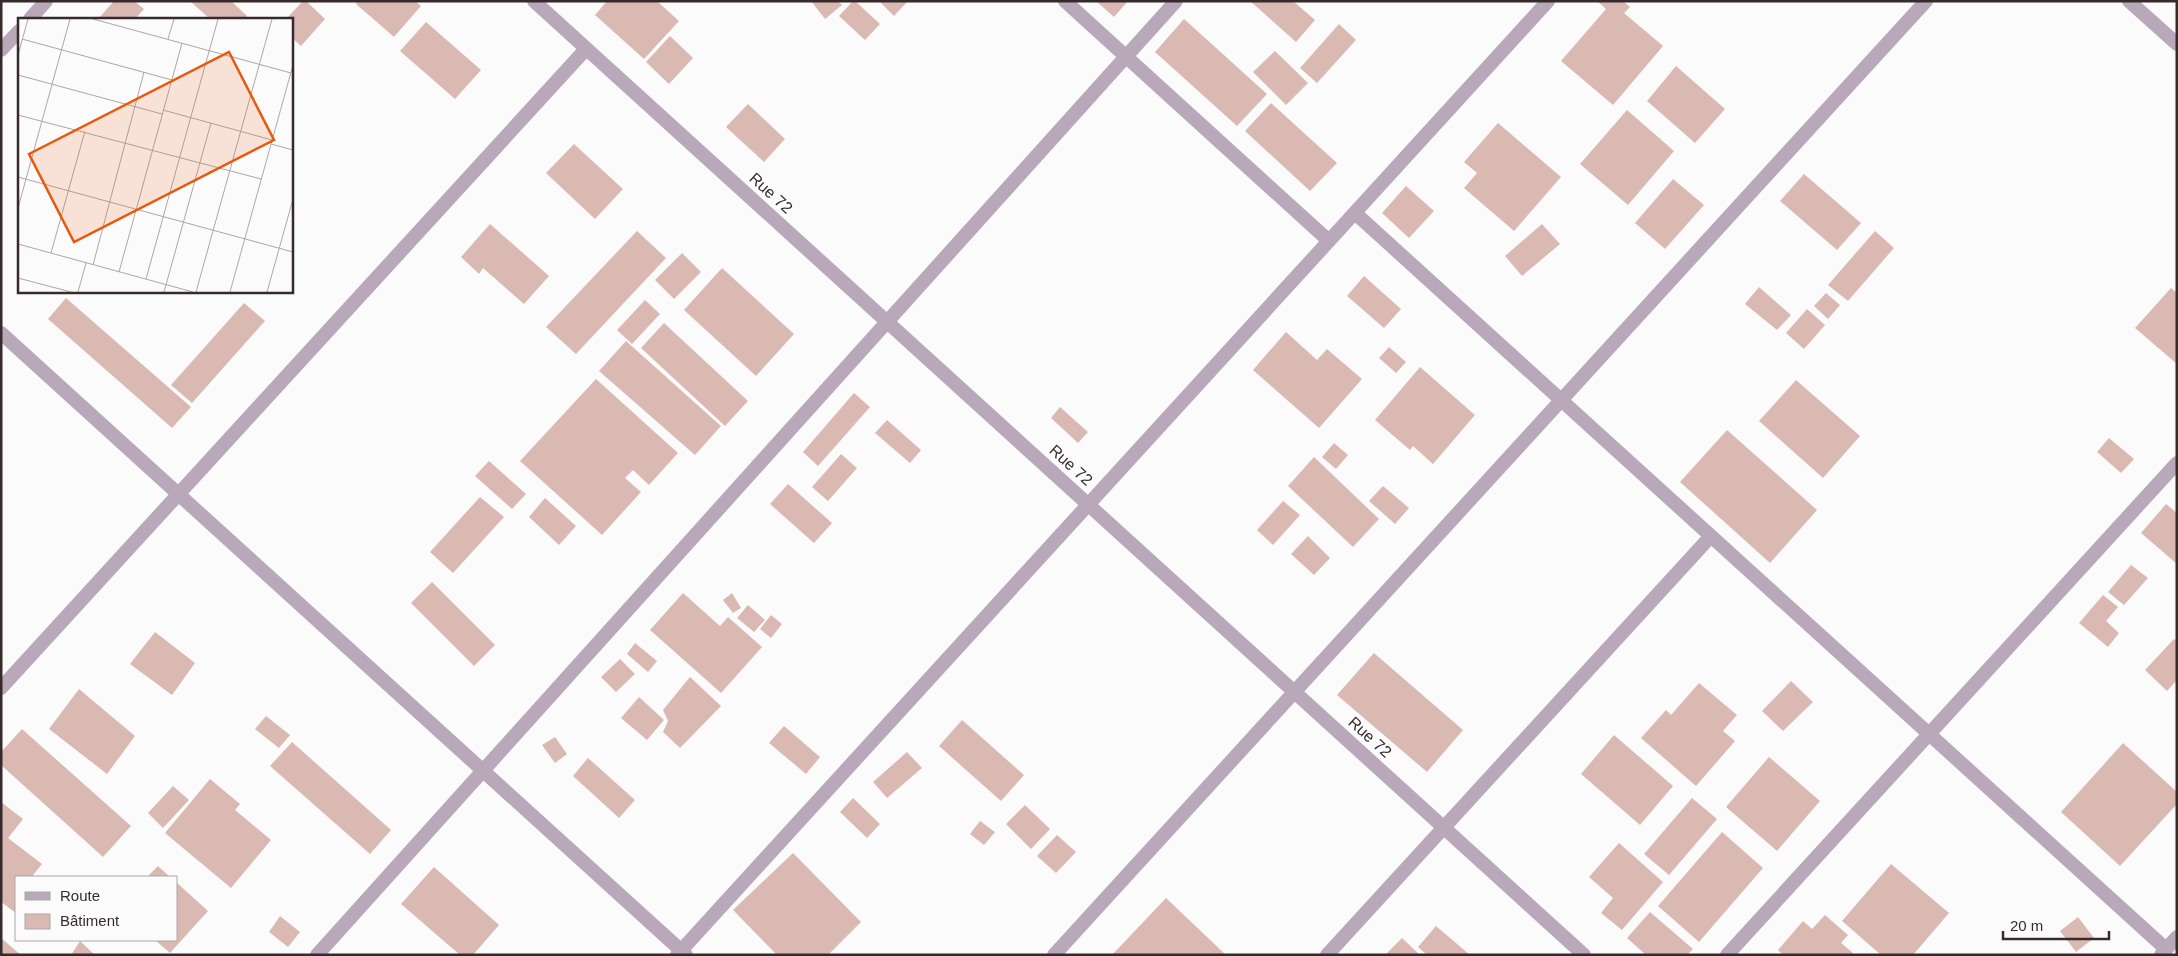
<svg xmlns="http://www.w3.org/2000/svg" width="2178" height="956" font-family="Helvetica,sans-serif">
	<rect width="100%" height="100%" fill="#fbfbfb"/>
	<path fill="#dbb9b3" d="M114,1H134L144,9L135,19H98Z
		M190,1H231L247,16L244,19H210Z
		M303,1H306L325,19L301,46L291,37V19H286Z
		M358,1H415L421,6L394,37L356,4Z
		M607,1H657L679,21L644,59L595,15Z
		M811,1H838L842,5L825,19Z
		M853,1H855L880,24L865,40L839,16Z
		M879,1H908L894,16Z
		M1096,1H1126L1127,2L1114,17Z
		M1250,1H1293L1315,20L1296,42Z
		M1597,1H1623L1630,7L1624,13L1663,46L1613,105L1561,61L1606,9Z
		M1184,19L1267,94L1237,126L1155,52Z
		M426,22L481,70L455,99L400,51Z
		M1339,24L1356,40L1317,83L1300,68Z
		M670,36L693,58L669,84L646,62Z
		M1275,51L1308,83L1286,105L1253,72Z
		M1676,66L1725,109L1695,143L1647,101Z
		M1271,103L1337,163L1310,191L1245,131Z
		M748,104L785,139L764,162L726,127Z
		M1627,110L1674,151L1628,205L1580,164Z
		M1498,123L1561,177L1514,231L1464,188L1477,173L1464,162Z
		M574,144L623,189L595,219L546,173Z
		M1804,174L1861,223L1837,250L1780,201Z
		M1673,179L1704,205L1665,249L1635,223Z
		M1406,186L1434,211L1409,238L1382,213Z
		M490,224L549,276L524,304L483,268L479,274L461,257Z
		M1542,224L1560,244L1522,276L1505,256Z
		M637,231L666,258L576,354L546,327Z
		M1875,231L1894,248L1848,301L1828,285Z
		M682,253L701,272L674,299L655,280Z
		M722,268L794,334L756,376L684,310Z
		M1364,276L1401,309L1384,328L1347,296Z
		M1759,287L1791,315L1777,330L1745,304Z
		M2171,288L2177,293V364L2135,328Z
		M1826,293L1840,305L1828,319L1814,306Z
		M66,298L191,407L172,428L48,319Z
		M645,300L660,314L632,344L617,330Z
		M244,303L265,321L192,403L171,385Z
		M1807,309L1825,325L1804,349L1786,333Z
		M664,323L748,401L725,426L641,348Z
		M1286,332L1317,360L1327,349L1362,379L1319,428L1253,370Z
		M626,341L721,426L695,455L599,371Z
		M1389,347L1406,362L1396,373L1379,358Z
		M1420,367L1475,415L1433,464L1413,446L1410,450L1375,420Z
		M596,379L678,453L649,485L633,470L625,478L641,492L602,535L520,461Z
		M1796,380L1860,436L1823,478L1759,421Z
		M854,393L870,407L818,466L803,452Z
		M1060,407L1088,432L1078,443L1051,418Z
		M887,420L921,450L910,463L875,433Z
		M1727,430L1817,510L1770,563L1680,482Z
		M2109,438L2134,459L2121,473L2097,452Z
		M1334,443L1348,455L1336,469L1322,457Z
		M841,454L857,468L828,501L812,487Z
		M1314,457L1379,519L1353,547L1288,486Z
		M489,461L526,494L512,509L475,476Z
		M788,484L832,523L814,543L770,504Z
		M1383,486L1409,508L1395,524L1369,501Z
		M480,497L504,517L453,573L430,552Z
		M545,498L576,526L559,545L529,517Z
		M1283,501L1300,515L1273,545L1257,530Z
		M2166,504L2177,513V564L2141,533Z
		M1308,536L1330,558L1314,575L1291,554Z
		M2131,565L2148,578L2124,605L2108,592Z
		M432,582L495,645L474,666L411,603Z
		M683,593L720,626L728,617L762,647L721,693L650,630Z
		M732,593L741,608L733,613L723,600Z
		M2103,595L2118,607L2106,621L2119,633L2108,647L2079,623Z
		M748,605L765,620L754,632L737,618Z
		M771,615L782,624L771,638L760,629Z
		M155,632L195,663L172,695L130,664Z
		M2174,639L2177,641V680L2167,691L2145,670Z
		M635,643L657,661L648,672L627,654Z
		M1374,653L1463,730L1427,772L1337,695Z
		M620,659L635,674L616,692L601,677Z
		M690,677L721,706L680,748L663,732L668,721L663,710Z
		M1791,681L1813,702L1783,731L1762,711Z
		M1699,683L1737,715L1723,731L1735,741L1696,786L1641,738L1666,710L1671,715Z
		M79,689L135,736L107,774L49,729Z
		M639,697L664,720L647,740L621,718Z
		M266,716L290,735L279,748L255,729Z
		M962,720L1024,775L1001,801L939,746Z
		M784,726L820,757L806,774L769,743Z
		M22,729L131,826L103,857L1,765V752Z
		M1614,735L1673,786L1640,825L1581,774Z
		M555,737L567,754L555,763L542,745Z
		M292,742L391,830L370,854L270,766Z
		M2123,743L2177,792V804L2120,866L2061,812Z
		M907,752L922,768L887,798L873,782Z
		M1769,757L1820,801L1777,851L1726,807Z
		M588,758L635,800L619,818L573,776Z
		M210,779L240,804L235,810L271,840L231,888L165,833Z
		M173,786L189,800L163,828L148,813Z
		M853,798L880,824L867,838L840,812Z
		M1692,798L1717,819L1669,875L1644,854Z
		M1,802L23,819L8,838L42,864L33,875L35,877H16V913L1,902Z
		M1025,805L1050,829L1031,849L1006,824Z
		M980,821L995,832L984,845L970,834Z
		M1722,832L1763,868L1699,942L1658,906Z
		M1057,835L1076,852L1056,873L1037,856Z
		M1619,843L1663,882L1622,930L1601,913L1613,898L1589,877Z
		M793,853L861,922L828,955H777L733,910Z
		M1891,864L1949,913L1913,955H1881L1842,921Z
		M158,866L170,877H147Z
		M434,867L499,925L473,955H460L401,904Z
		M176,882L208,911L170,953L155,940H176Z
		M1166,898L1226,955H1112Z
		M1650,912L1693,949L1687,955H1646L1627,938Z
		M1825,915L1848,935L1841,943L1853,953L1852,955H1783L1778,950L1803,921L1812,929Z
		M280,916L300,932L288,947L269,932Z
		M2078,917L2094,938L2076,952L2060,931Z
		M1436,926L1470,955H1427L1418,947Z
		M1,938L21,955H1Z
		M1402,938L1420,955H1385Z
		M80,941L95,955H71Z"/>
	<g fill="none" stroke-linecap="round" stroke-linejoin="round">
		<path stroke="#b9a8b9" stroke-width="14" d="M534,1L1584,955
			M1065,1L1329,241
			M2129,1L2177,44
			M30,19L46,1
			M1,50L19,31
			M1355,213L2166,949
			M1,333L686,955
			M1,688L586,49
			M317,955L1176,1
			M677,955L1548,1
			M1054,955L1926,1
			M1327,955L1711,536
			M1727,955L2177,463
			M2161,955L2177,937"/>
	</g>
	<g text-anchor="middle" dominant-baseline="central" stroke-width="4.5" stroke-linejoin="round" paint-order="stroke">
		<g font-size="16" fill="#362a2d" stroke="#fbfbfb">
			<text transform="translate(771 193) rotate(42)">Rue 72</text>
			<text transform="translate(1071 465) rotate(42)">Rue 72</text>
			<text transform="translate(1370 737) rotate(42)">Rue 72</text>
		</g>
	</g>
	<g transform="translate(18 18)">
		<rect width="275" height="275" fill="#fbfbfb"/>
		<path fill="none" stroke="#aca7a9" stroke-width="1" d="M75,1L273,55M4,21L154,62M150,21L156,1M0,37L10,1M0,57L144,96M145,92L254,122M0,97L243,161M253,126L275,132M0,159L275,234M0,190L52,1M0,226L175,274M33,235L67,113M75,247L126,54M101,254L164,25M0,260L53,274M128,261L200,1M60,274L68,245M146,274L193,105M178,274L254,1M212,274L275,47M249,274L275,181"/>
		<path fill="#e8590c" fill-opacity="0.15" stroke="#e8590c" stroke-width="2.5" d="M211,34L256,122L56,224L11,136Z"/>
		<rect width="275" height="275" fill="none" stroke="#362a2d" stroke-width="2.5"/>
	</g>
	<rect width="2178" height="956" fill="none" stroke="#362a2d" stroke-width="5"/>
	<rect x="15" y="876" width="162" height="65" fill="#fbfbfb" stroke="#aca7a9"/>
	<rect x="25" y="892" width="25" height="8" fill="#b9a8b9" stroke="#aca7a9"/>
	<text x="60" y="901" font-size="15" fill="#362a2d">Route</text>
	<rect x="25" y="914" width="25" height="15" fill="#dbb9b3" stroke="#aca7a9"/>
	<text x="60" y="926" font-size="15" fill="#362a2d">Bâtiment</text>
	<path d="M2003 931v8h106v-8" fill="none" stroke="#362a2d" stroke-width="2.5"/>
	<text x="2010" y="931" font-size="15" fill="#362a2d" stroke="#fbfbfb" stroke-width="4" paint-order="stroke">20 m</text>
</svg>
